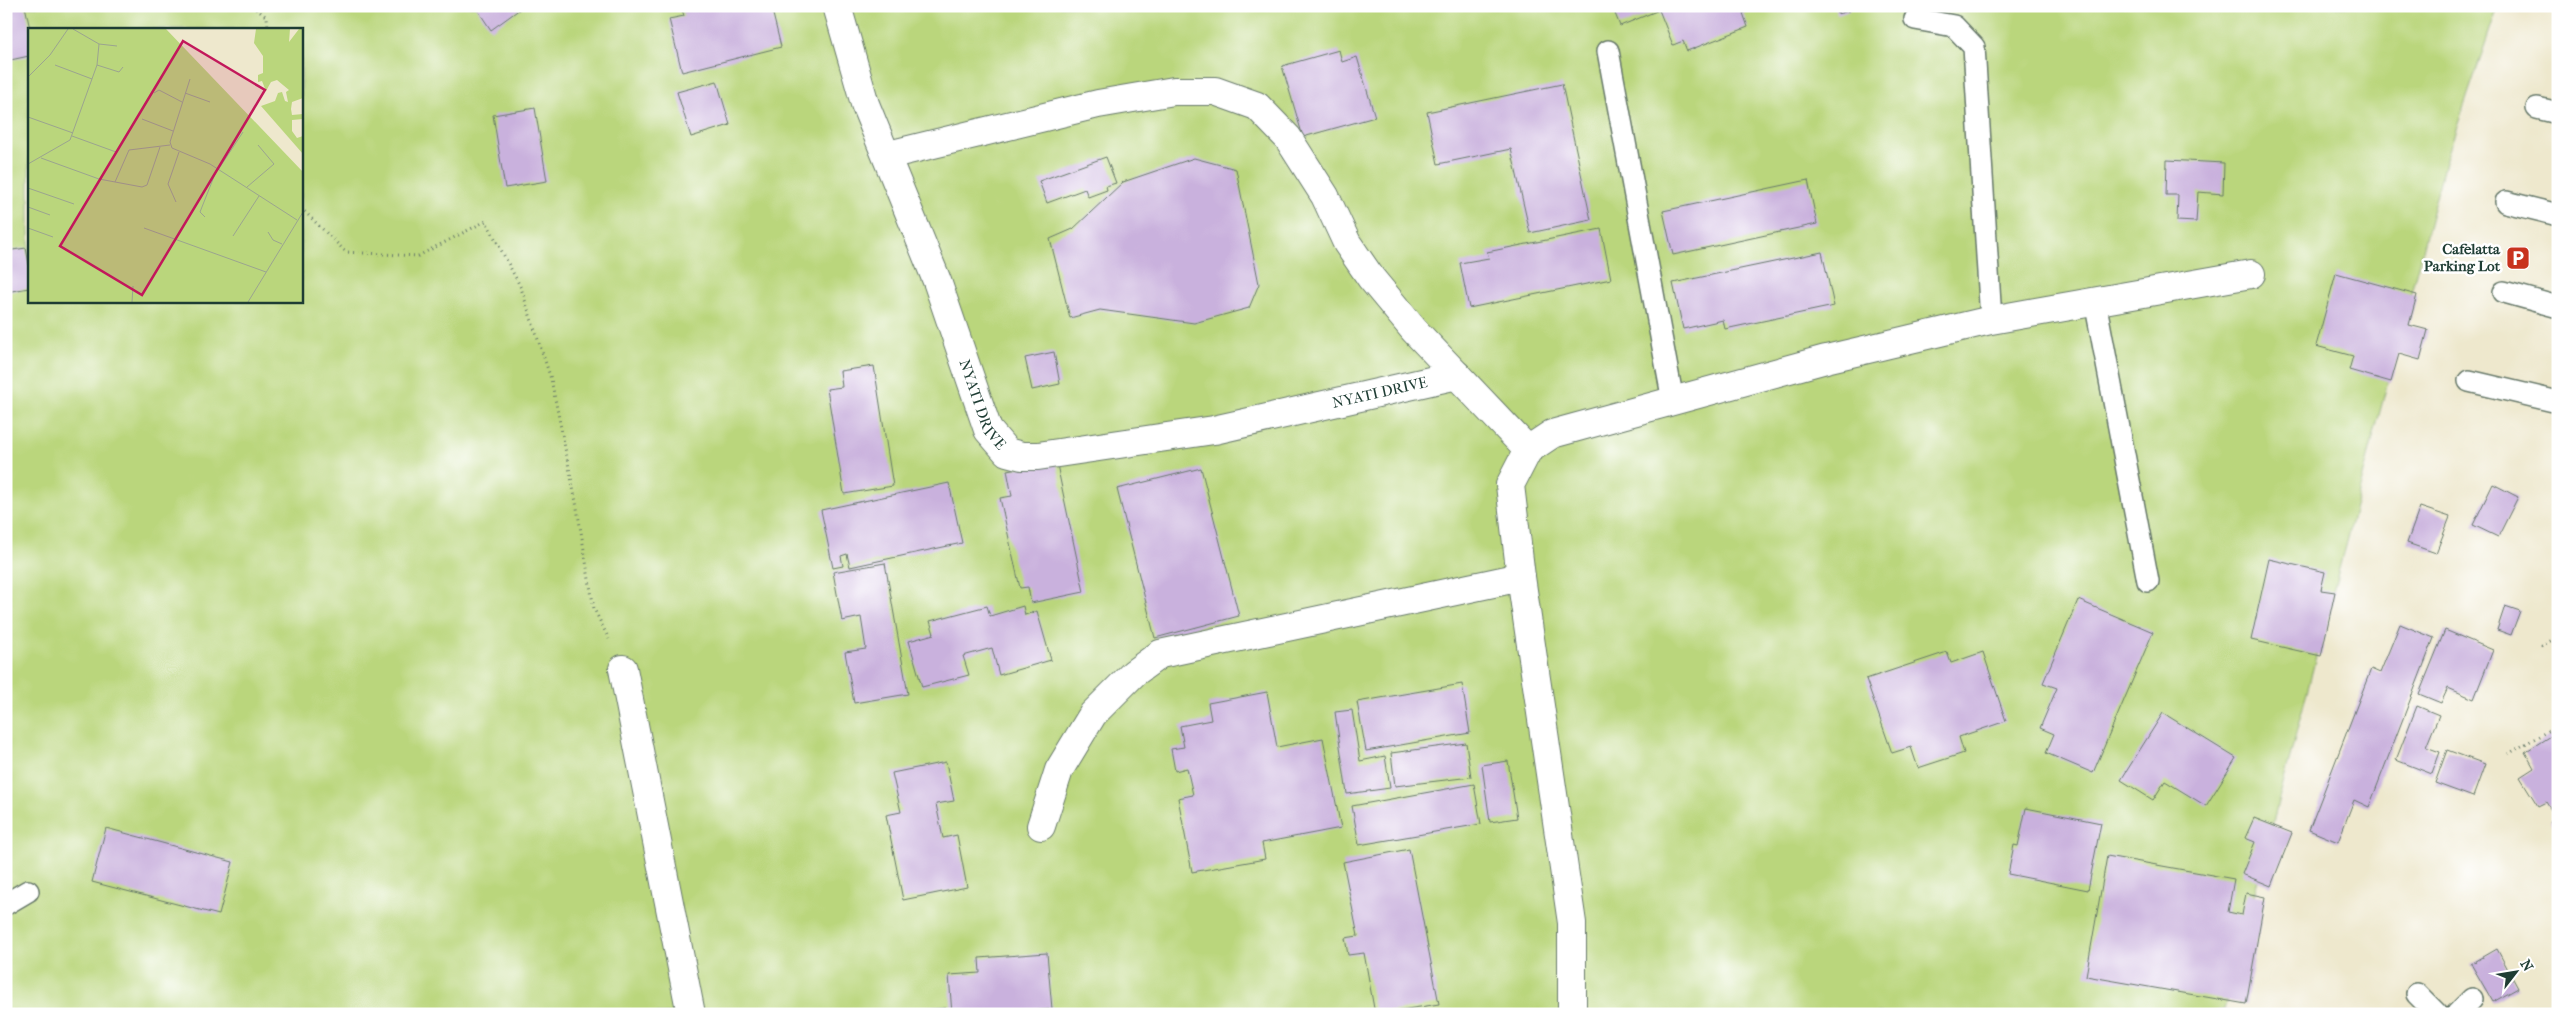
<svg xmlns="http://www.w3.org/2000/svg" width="2564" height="1020" font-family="'IM FELL French Canon',serif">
	<rect width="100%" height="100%" fill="#fff"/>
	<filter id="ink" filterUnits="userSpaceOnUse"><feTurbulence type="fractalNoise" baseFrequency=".02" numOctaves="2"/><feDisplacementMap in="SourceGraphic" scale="10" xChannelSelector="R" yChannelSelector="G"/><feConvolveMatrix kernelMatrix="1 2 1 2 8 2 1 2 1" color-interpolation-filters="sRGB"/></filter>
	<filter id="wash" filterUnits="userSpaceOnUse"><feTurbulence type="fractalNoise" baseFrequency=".0096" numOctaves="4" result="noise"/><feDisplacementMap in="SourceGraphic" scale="20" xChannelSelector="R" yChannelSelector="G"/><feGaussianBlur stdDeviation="1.12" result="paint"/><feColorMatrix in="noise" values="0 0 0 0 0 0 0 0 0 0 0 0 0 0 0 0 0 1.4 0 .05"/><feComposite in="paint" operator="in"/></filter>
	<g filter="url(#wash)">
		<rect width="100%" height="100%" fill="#eee8cd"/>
		<path fill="#bad67c" stroke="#6c8a58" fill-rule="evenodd" d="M6,6H2498L2445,162L2223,1014H6ZM29,29H301V301H29Z"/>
		<g id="blocks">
			<path fill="#c9b1dd" d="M6,6H25L30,29L29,56L6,61Z
				M475,6H517L520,9L491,30Z
				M681,6H771L781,47L682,72L669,19L684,16Z
				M1257,6H1271V7L1258,10Z
				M1612,6H1756V8L1743,13L1748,27L1687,51L1683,41L1673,45L1659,10L1620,26Z
				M1836,6H1848L1849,11L1837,14Z
				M1339,50L1342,62L1357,57L1375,117L1303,137L1282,66Z
				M717,81L730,125L691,137L677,92Z
				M1562,84L1591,220L1530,233L1511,149L1438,164L1427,112Z
				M535,108L547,181L505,188L493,115Z
				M1106,157L1116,183L1106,186L1107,190L1088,197L1085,189L1047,203L1039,181Z
				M1194,158L1236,169L1259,284L1249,308L1194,323L1100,310L1070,318L1050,239L1073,229L1123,182Z
				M2167,160L2224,163L2223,194L2198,192L2196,222L2177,221L2178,195H2166Z
				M1808,180L1817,224L1673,255L1663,211Z
				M1601,229L1611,279L1469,308L1460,263L1489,258L1487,252Z
				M26,248L29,264V288L6,292V251Z
				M1822,252L1834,306L1725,329L1723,320L1683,329L1673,283Z
				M2336,273L2417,295L2409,325L2428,330L2420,360L2399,354L2391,382L2349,370L2353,356L2316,346Z
				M1054,352L1060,384L1032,390L1025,358Z
				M874,366L893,486L844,494L827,389L842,387L840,371Z
				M1056,460L1084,592L1031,603L1028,587L1020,588L1000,498L1012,496L1007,470Z
				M1201,468L1239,616L1155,638L1117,489Z
				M949,483L962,543L850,567L847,554L841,556L843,566L833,568L821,510Z
				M2493,484L2518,497L2498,537L2473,525Z
				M2420,507L2450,517L2436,553L2407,543Z
				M2269,559L2325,572L2321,590L2335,592L2321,656L2251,640Z
				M885,563L908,694L854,703L845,652L866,649L861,617L842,621L833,572Z
				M2078,600L2153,632L2093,773L2046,753L2054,734L2040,728L2057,688L2043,683Z
				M987,606L990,616L1023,606L1025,615L1037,611L1051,660L999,675L992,648L963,656L969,675L922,687L909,641L934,634L930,621Z
				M2505,606L2520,611L2511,635L2497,630Z
				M2400,624L2434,638L2369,807L2354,800L2338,842L2309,830L2371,669L2380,673Z
				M2445,630L2493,650L2474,699L2448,688L2441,703L2419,694Z
				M1947,652L1951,663L1983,652L2006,721L1959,737L1964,753L1918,768L1911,747L1892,753L1866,679Z
				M1462,684L1470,733L1366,751L1357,702Z
				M1267,692L1277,747L1323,738L1341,828L1262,843L1265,859L1192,872L1178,798L1193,795L1187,768L1175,771L1171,749L1184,747L1180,726L1211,720L1208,703Z
				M2417,706L2439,715L2426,747L2440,752L2432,774L2396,760Z
				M1352,710L1360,761L1385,756L1390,788L1347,794L1335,712Z
				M2163,713L2236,758L2206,806L2165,781L2153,800L2121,780Z
				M2558,731V835L2550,822L2556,818L2546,802L2538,806L2520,777L2534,768L2525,752Z
				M1466,743L1471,777L1395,786L1391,753Z
				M2447,750L2485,764L2473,797L2435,783Z
				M1508,761L1517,818L1490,822L1482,765Z
				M946,762L954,801L936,804L943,838L957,835L967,887L903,900L886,815L901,812L892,773Z
				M1474,784L1481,824L1359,845L1352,806Z
				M2026,808L2101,823L2088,890L2008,874L2014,845L2018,846Z
				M2254,818L2292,833L2271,886L2242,874L2255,842L2245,838Z
				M106,828L233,862L219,915L92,882Z
				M1409,849L1439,1004L1375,1014L1364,953L1348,955L1345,938L1358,936L1343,862Z
				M2107,856L2234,879L2228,912L2242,915L2246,893L2265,897L2246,1004L2086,976Z
				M2497,949L2518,988L2493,1002L2471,964Z
				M1047,953L1052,1009L1031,1011V1014H952L949,975L980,973L979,958Z
				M946,1008L947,1014H917V1010Z
				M2233,1011V1014H2202V1012Z"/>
		</g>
	</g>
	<g filter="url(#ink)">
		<use href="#blocks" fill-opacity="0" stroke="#67796a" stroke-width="1"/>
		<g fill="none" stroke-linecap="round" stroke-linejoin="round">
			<g stroke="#67796a" stroke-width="24">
				<path id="service" d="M1915,19L1954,26L1974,47L1991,320
					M1608,51L1673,401
					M2537,108L2558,113
					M2506,202L2558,215
					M2504,292L2558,307
					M2095,301L2148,581
					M2469,381L2558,402
					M6,904L28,891
					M2417,994L2437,1014
					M2457,1014L2472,999"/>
			</g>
			<g stroke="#67796a" stroke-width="30">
				<g id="minor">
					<path id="s1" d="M837,6L865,104L937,281L988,430L1007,452L1022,456H1038L1214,430L1457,375"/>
					<path d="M888,155L1098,104L1174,91H1215L1257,106L1288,138L1325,196L1347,243L1371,278L1414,330L1528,450"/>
					<path d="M623,669L691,1014"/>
					<path d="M1041,826L1059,770L1093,714L1134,673L1160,654L1521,577"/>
					<path d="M1572,1014V923L1521,577L1510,485L1528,450L1552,434L1826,359L1991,320L2251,274"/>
				</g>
			</g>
			<path stroke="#67796a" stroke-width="3" stroke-dasharray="1 4" stroke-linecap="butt" d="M252,6L267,17L268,29
				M301,208L346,252L418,256L486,221L521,288L551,379L576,502L594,609L609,639
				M2541,646L2558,637
				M2508,754L2558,725"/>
			<use href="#service" stroke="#fff" stroke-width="21"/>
			<use href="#minor" stroke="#fff" stroke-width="28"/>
		</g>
	</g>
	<defs>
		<g id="parking-square" transform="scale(1.25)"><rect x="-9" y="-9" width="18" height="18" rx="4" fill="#c8321e" stroke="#fff"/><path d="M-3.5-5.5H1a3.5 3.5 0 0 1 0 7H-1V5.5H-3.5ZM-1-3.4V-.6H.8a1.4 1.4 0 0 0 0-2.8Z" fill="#fff"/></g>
	</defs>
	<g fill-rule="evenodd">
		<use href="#parking-square" x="2518" y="258"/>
	</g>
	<g text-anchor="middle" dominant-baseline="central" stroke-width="5" stroke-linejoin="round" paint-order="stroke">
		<g font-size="15" font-weight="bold" fill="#1f3d34" stroke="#fff" text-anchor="end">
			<text x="2500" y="249">Cafelatta<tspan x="2500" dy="17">Parking Lot</tspan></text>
		</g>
		<g font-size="15" fill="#1f3d34" stroke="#fff">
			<text stroke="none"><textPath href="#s1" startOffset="859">NYATI DRIVE</textPath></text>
			<text stroke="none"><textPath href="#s1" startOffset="425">NYATI DRIVE</textPath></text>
		</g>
	</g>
	<g transform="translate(28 28)">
		<rect width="275" height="275" fill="#eee8cd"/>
		<path d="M0,1H138L275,144V274H0ZM228,1H262L261,14L271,1H275V70L264,74L263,81L264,87L275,86V91L264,92V103L269,110L275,108V126L233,78L247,73L250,65L254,64L257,73L260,74L258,64L261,62L249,52L243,54L238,63L234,53L230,54V47L235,45V28L226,15Z" fill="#bad67c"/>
		<path fill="none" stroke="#9ba490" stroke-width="1" d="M71,16L89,18M27,37L64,51M69,37L91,44L95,39M0,49L22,27L40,1M162,51L142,114L144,120L182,136L269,192M126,65L131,62L154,74M157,65L182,74M0,89L45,105M114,91L145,103M44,108L88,124M13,130L71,151L114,159L119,157L132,119M0,136L42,112L69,37L71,16L45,1M190,142L215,104M87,154L101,122L142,117M219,159L246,136L230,117M0,160L46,176M148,174L140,156L151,124M0,179L22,187M177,189L172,184L189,141M0,200L25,209M116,200L238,244M240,204L245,212L254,216M205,208L231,168M104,274L105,258M220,274L275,184"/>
		<path fill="#c2185b" fill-opacity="0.15" stroke="#c2185b" stroke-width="2.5" d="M155,13L237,62L114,267L32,218Z"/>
		<rect width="275" height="275" fill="none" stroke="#1f3d34" stroke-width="2.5"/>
	</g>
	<rect width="2564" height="1020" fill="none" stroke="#fff" stroke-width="25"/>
	<g transform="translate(2516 972) rotate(59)" stroke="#ffffff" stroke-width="4" paint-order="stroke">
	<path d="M0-4L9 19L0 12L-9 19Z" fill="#1f3d34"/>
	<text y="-8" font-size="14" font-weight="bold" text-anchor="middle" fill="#1f3d34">N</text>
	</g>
</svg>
